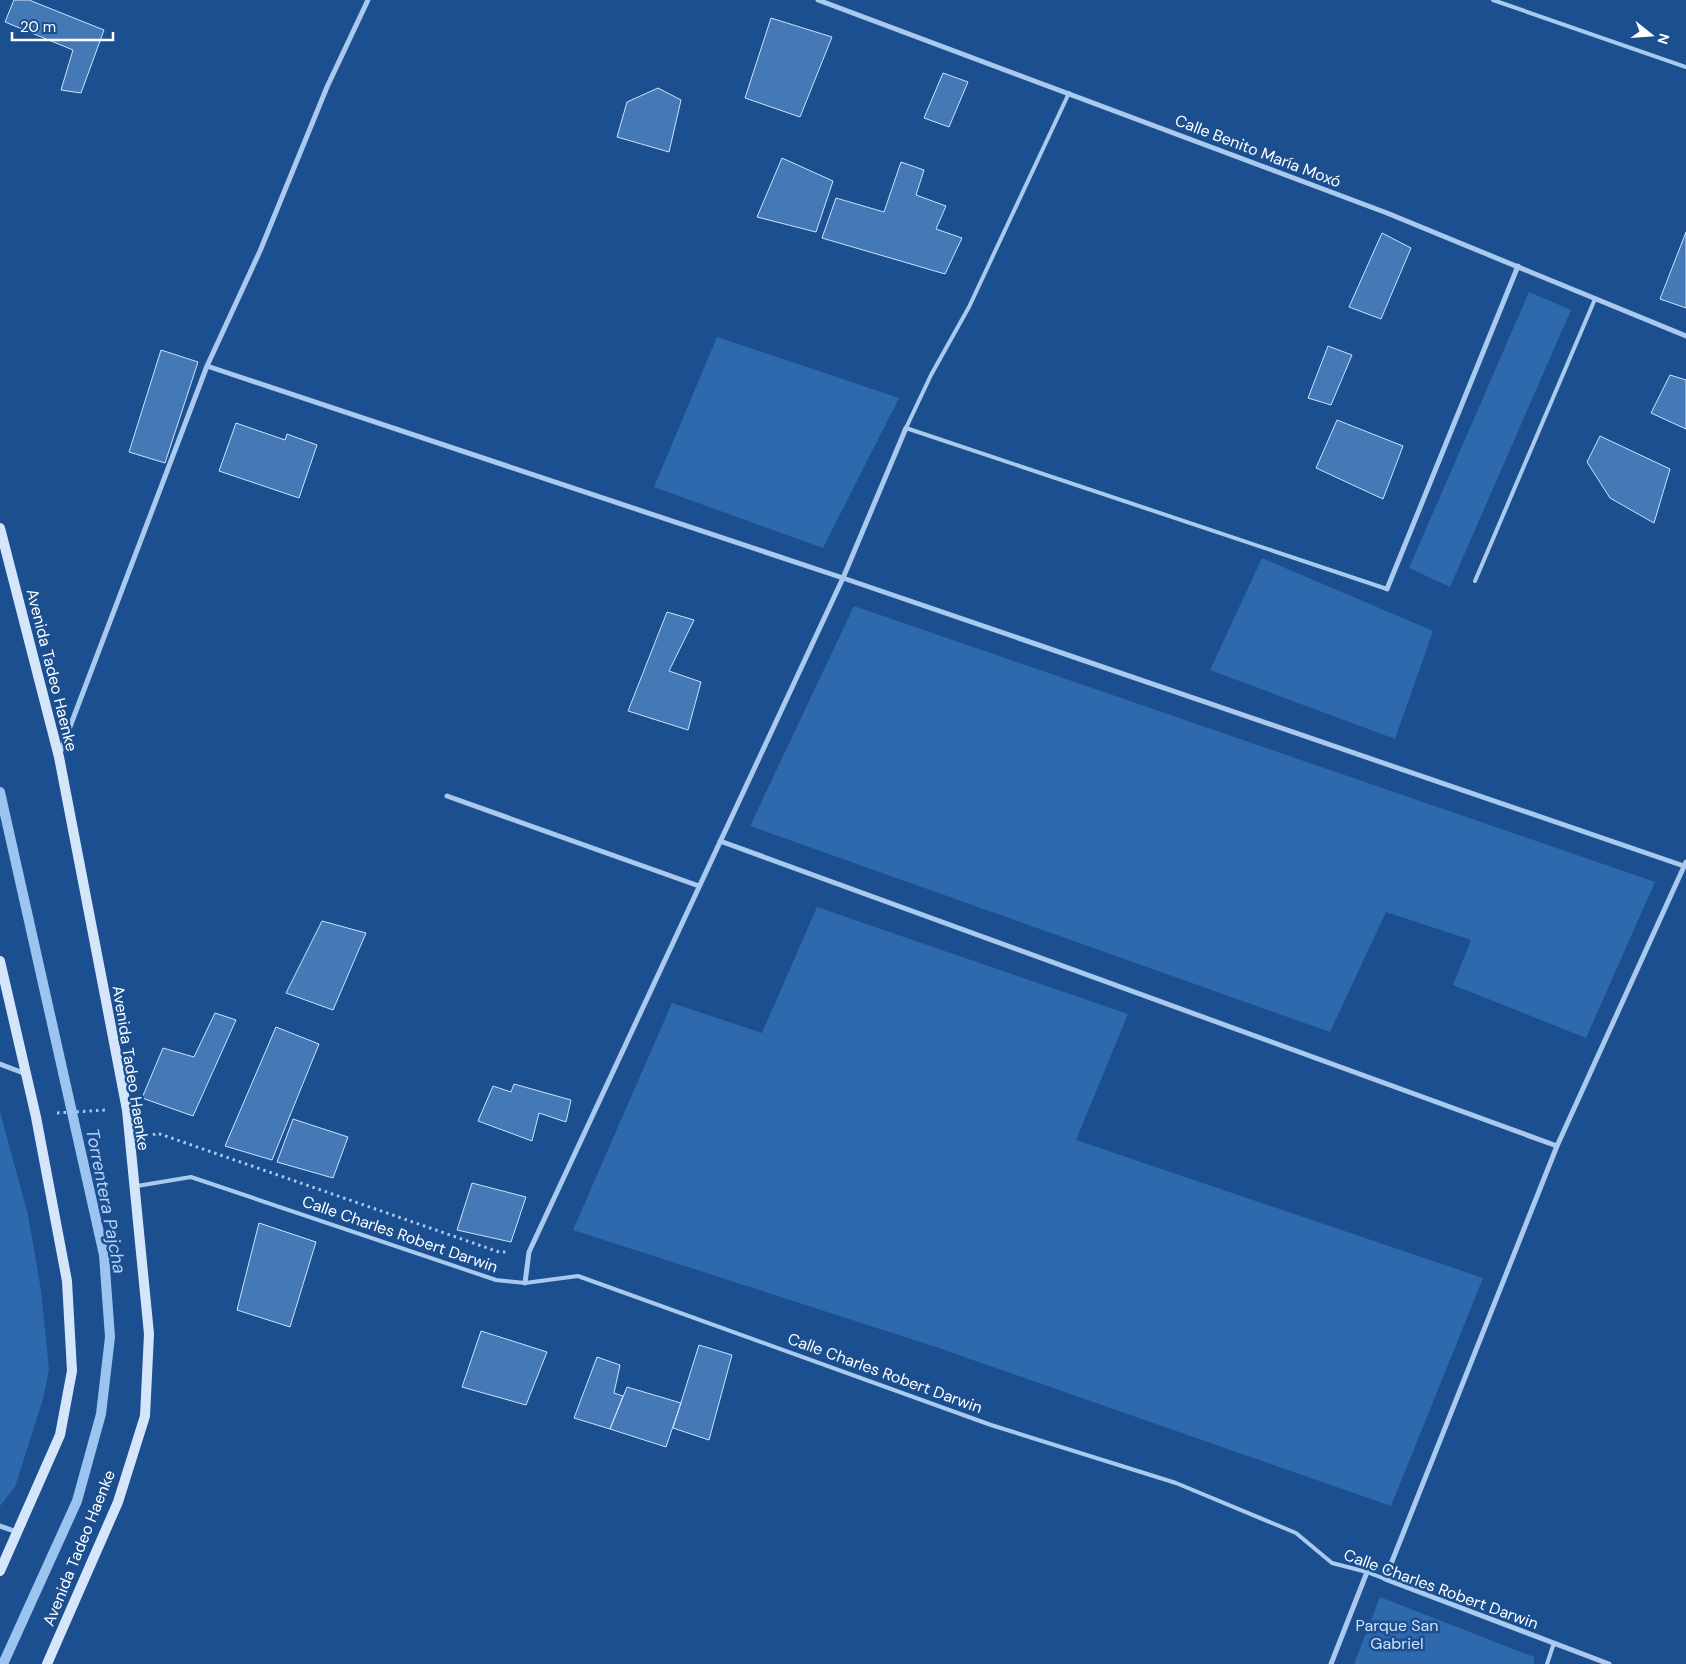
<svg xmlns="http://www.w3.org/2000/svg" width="1686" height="1664" font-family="'DM Sans',sans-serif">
	<rect width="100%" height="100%" fill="#1b4f8f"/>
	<path fill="#2e69ad" d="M1529,292L1571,310L1450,587L1409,568Z
		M717,337L899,398L823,548L654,487Z
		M1262,558L1433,631L1395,739L1210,670Z
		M854,606L1655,882L1586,1038L1453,985L1471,940L1386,912L1330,1032L750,826Z
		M817,907L1128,1014L1076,1140L1483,1278L1391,1506L936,1347L573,1230L672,1003L762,1033Z
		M0,1112L28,1215L41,1290L49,1370L43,1399L15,1487L0,1506Z
		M1380,1597L1534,1657V1664H1354Z"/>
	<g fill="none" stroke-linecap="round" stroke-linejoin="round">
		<path stroke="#9cc4f0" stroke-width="10" d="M0,792L104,1255L110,1337L101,1414L77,1501L3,1664"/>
	</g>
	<path fill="#4478b7" stroke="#cfe3fa" d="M14,0H29L104,30L81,93L61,90L73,50L5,22Z
		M771,18L832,37L800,117L745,98Z
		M943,73L968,82L949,127L924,118Z
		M658,88L681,100L669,152L617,137L627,102Z
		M782,158L833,181L816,232L757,217Z
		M901,162L924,170L916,195L946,206L936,229L962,238L945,274L822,238L836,198L884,212Z
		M1686,232V308L1660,299Z
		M1382,233L1411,248L1381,319L1349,307Z
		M1328,346L1352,355L1331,405L1308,398Z
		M161,350L198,362L165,463L129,452Z
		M1670,375L1686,380V429L1651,413Z
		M1337,420L1403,446L1383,499L1316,468Z
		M236,423L285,440L287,434L317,445L299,498L219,471Z
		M1600,436L1670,469L1654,523L1610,498L1587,462Z
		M667,612L694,620L669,671L701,682L688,730L628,711Z
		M322,921L366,933L333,1010L286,993Z
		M215,1013L236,1020L193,1116L142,1098L163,1048L194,1057Z
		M276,1027L319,1044L272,1160L225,1146Z
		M514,1084L571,1100L566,1122L539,1113L532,1141L478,1121L493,1086L511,1092Z
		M293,1119L348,1137L333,1178L277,1162Z
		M472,1183L526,1197L511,1242L457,1230Z
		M259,1223L316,1242L290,1327L237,1310Z
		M481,1331L547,1352L526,1405L462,1387Z
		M699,1345L732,1355L709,1440L673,1428Z
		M597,1357L620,1365L614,1393L623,1396L610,1429L574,1418Z
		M627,1387L681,1403L666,1447L610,1429Z"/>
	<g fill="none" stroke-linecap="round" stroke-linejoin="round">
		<path stroke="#a9c9ee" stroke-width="3" stroke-dasharray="2.5 4" stroke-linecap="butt" d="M57,1113L105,1110
			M153,1135L157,1133L499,1252H509"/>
		<path stroke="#a9c9ee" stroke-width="4" d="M1493,0L1686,67
			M1069,93L969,307L931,375L906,428L1387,589
			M1475,581L1595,299
			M137,1186L191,1177L496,1280L525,1283L578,1276L991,1425L1176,1483L1296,1533L1332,1563L1367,1572L1385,1579
			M1547,1664L1554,1643"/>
		<path stroke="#a9c9ee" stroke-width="5" d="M818,0L1387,213L1686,336
			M207,366L843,578L1684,866
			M1387,589L1518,266
			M60,753L207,366L260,251L327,87L368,0
			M447,796L699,886
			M720,841L1557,1146
			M0,1064L26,1074
			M525,1283L529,1252L843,578L906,428
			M0,1526L17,1532
			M1331,1664L1367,1572
			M1609,1664L1385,1579L1557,1146L1686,862"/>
		<path stroke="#d6e6fa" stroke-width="10" d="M0,528L59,757L127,1110L149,1334L145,1416L118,1502L47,1664
			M0,961L36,1117L67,1281L72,1371L60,1435L0,1571"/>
	</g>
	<g text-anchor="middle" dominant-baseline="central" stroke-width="5" stroke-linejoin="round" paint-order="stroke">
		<g font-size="16" fill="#fff" stroke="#1b4f8f">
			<text transform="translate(1258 151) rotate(21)">Calle Benito María Moxó</text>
			<text transform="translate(52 670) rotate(76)">Avenida Tadeo Haenke</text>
			<text transform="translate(131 1068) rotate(81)">Avenida Tadeo Haenke</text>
			<text transform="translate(400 1234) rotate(19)">Calle Charles Robert Darwin</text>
			<text transform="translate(885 1373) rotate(20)">Calle Charles Robert Darwin</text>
			<text transform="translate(79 1548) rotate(-68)">Avenida Tadeo Haenke</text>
			<text transform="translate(1441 1589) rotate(20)">Calle Charles Robert Darwin</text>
		</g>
		<g font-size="16" fill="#cfe3fa" stroke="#1b4f8f">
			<text x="1397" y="1625">Parque San<tspan x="1397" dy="18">Gabriel</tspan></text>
		</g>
		<g font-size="18" font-style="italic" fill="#b5d3f5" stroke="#1b4f8f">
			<text transform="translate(106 1201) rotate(79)">Torrentera Pajcha</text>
		</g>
	</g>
	<g transform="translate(1651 35) rotate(107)" stroke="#1b4f8f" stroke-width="4" paint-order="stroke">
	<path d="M0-4L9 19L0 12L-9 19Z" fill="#ffffff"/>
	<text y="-8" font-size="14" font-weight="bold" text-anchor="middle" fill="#ffffff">N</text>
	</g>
	<path d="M12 32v8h101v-8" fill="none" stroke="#ffffff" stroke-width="2.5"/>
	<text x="20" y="32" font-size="15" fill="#ffffff" stroke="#1b4f8f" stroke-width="4" paint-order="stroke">20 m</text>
</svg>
